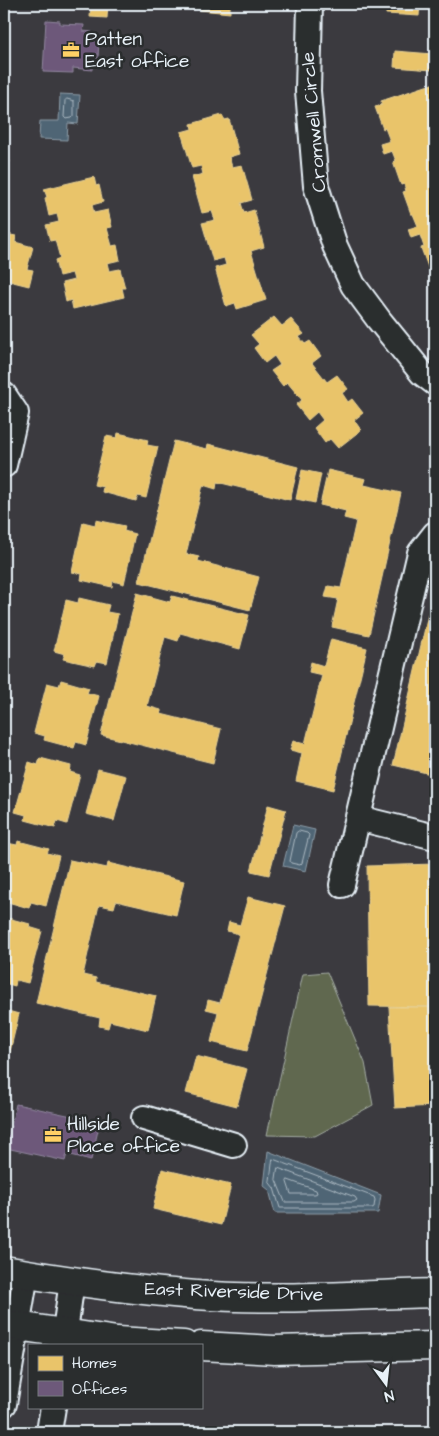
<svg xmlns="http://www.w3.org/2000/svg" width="439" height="1436" font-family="'Architects Daughter',sans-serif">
	<rect width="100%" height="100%" fill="#3b3a3f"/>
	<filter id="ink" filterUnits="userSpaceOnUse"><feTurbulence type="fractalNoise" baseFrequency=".02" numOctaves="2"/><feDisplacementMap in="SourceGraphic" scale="10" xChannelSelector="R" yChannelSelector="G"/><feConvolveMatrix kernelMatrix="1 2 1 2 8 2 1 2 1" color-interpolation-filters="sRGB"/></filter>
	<g filter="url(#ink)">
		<path fill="#61684f" stroke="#a4aca4" d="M327,972L365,1063L373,1105L315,1136L267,1135L303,974Z"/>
		<path fill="#506574" stroke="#8d9da9" d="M60,94L80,95L78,124L68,123L67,140L39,139L40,121H59Z
			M293,825L315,830L306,871L283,866Z
			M268,1151L381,1195L378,1213H275L269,1190L264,1186Z"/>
		<path fill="#e9c46a" stroke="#e9d295" d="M91,4H108L107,18L90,17Z
			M200,4H230V13L200,10Z
			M386,4H420L419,16L386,14Z
			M395,51L433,54L432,70L394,67Z
			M435,83V270V268L429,270L421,248L424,247L420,235L411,238L408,229L418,226L413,214H411L403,192L406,191L404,184L401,185L393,162L396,161L392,151L383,154L380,144L390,141L385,128L383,129L375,107L382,105L381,101Z
			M222,115L225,120L229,119L239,154L229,157L232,167L242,165L252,200L241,203L244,213L254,210L264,247L251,251L266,300L237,309L235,303L226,306L215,268L226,265L224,258L213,261L202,223L215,220L212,211L202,213L192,177L203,174L201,166L192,168L181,132L192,129L191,124Z
			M4,141L10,162L4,163Z
			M94,177L96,186L99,185L103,202L92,205L94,213L108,210L112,227L107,228L112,246L117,245L120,260L107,263L109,271L120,269L125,288H122L124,297L73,309L71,300L66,302L62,283L74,280L72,273L59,276L55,260L60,258L55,240L50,241L46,225L59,222L57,214L49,216L45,198L47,197L44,189Z
			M4,230L7,231L6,234L16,236L15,242L33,247L27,269L33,270L29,286L5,280L4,285Z
			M274,317L282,326L291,319L304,334L299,337L305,344L310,341L321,356L312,363L327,382L337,375L348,389L342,393L348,402L352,399L363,413L354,420L361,430L338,448L330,439L325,443L314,428L323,420L317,412L308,420L296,405L302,400L287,382L283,386L271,371L280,365L274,356L265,363L254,348L259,344L251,335Z
			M118,433L148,440L147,445L158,447L146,498L138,496L136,501L102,492L103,487L94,485L106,436L117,438Z
			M174,441L207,449L208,444L298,467L290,500L217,482L216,489L203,485L186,554L199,557L198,561L259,577L250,610L139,582Z
			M302,470L321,474L315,503L296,499Z
			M328,470L366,479L364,485L401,493L369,635L332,627L338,599L325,597L328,586L341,588L356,521L344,518L346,511L320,505Z
			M96,520L125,526L124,531L135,534L124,584L113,581L112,587L81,580L82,574L72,572L83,522L95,525Z
			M435,585V775L393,765Z
			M137,593L170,602L172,596L249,615L240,649L180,633L178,641L165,637L147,706L161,710V714L221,729L213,763L101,735Z
			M79,598L109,605L107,612L118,614L107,663L97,661L95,666L63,659L65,654L54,651L66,600L78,603Z
			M331,639L367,648L333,790L296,781L302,753L290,750L293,741L305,744L322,675L309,672L311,662L324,666Z
			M61,680L89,688L87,693L99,696L86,745L76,742L74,748L44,740L45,736L34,733L47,683L59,686Z
			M40,758L71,766L70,772L80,775L67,824L57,821L55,828L25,820L26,815L15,812L29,762L38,765Z
			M98,769L126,776L114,821L86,814Z
			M268,805L286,810L269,875L251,871Z
			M18,841L49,849L47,853L59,856L46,906L31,902L29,908L4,901V855L7,843L17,845Z
			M70,860L107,868L108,863L184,881L176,915L116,901L114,908L99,905L83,975L96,978V982L156,996L148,1030L110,1021L108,1028L99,1026L100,1018L36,1003Z
			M435,864V1007L369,1006L367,866Z
			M248,897L285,906L247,1051L211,1042L218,1012L206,1009L208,1000L220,1003L239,934L227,931L229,922L240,925Z
			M4,917L30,924L29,927L42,931L28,983L16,980L15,986L4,983Z
			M4,1005L9,1007L8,1011L19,1014L7,1064L4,1063Z
			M389,1007H435V1106L395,1108Z
			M196,1056L247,1069L237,1106L186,1093Z
			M162,1169L231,1185L221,1225L153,1209Z"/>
		<path fill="#6d597a" stroke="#9287a0" d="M46,20L60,21V24L84,25L83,31L92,32L91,40L99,41L98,58H92V70L73,68V73L43,72Z
			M16,1104L100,1122L91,1160L67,1154L65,1161L6,1148Z"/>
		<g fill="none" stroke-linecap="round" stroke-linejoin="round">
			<path stroke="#abb9c3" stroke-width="1" d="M67,99L74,101V116L72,118L66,119L64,117L65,101Z
				M299,831L307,833L309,835L302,863L300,865L291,863L290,861L296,833Z
				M273,1159L374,1197L375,1200L374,1207L372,1208H280L274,1188L270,1183Z
				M278,1168L355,1197L357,1200L354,1202H285L276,1180Z
				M288,1180L316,1190L317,1193L315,1194H291L287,1182Z"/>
			<g stroke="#e8f1f8" stroke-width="28">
				<path id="minor" d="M310,4L308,91L316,186L335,246L353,285L379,320L422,373L435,383
					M4,395L16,413L4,465
					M358,818L435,837
					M342,885L420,553L435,534
					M144,1118L234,1145
					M63,1345L72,1281
					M4,1404L26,1274
					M49,1432L53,1407"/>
			</g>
			<g stroke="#e8f1f8" stroke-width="31">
				<path id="major" d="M4,1270C67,1281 131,1290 196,1295C275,1301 356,1295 435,1293
					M4,1324L117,1341L184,1345
					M201,1346L274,1350L435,1346"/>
			</g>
			<use href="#minor" stroke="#2a2d2e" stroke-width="24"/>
			<use href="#major" stroke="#2a2d2e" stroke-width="28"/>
		</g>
	</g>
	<defs>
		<g id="office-bare" transform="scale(1.35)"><path d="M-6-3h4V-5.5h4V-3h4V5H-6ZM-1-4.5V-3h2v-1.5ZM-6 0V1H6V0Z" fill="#ffd166" stroke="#2a2d2e" stroke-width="2.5" paint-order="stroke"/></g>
	</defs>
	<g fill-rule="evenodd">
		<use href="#office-bare" x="71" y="50"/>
		<use href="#office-bare" x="53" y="1135"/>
	</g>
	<g text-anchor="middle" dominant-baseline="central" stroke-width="5" stroke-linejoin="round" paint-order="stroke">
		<g font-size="19" fill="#e8f1f8" stroke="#2a2d2e" text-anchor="start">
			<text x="85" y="39">Patten<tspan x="85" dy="22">East office</tspan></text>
			<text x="67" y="1124">Hillside<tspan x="67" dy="22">Place office</tspan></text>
		</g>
		<g font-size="19" fill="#e8f1f8" stroke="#2a2d2e">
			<text transform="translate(314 122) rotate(-95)">Cromwell Circle</text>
			<text transform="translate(234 1292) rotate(2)">East Riverside Drive</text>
		</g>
	</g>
	<rect width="439" height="1436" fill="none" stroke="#2a2d2e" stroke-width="20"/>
	<rect x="10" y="10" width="419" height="1416" fill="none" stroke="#e8f1f8" stroke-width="2" filter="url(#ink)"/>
	<rect x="28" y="1344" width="175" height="65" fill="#2a2d2e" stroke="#767b7f"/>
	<rect x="38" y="1356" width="25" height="15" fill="#e9c46a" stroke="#767b7f"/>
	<text x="72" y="1368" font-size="15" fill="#e8f1f8">Homes</text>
	<rect x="38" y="1381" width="25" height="15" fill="#6d597a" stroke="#767b7f"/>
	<text x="72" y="1394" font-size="15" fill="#e8f1f8">Offices</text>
	<g transform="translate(386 1384) rotate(165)" stroke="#2a2d2e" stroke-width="4" paint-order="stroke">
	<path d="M0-4L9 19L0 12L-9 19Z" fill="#e8f1f8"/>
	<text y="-8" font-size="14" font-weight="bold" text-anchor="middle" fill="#e8f1f8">N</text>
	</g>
</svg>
